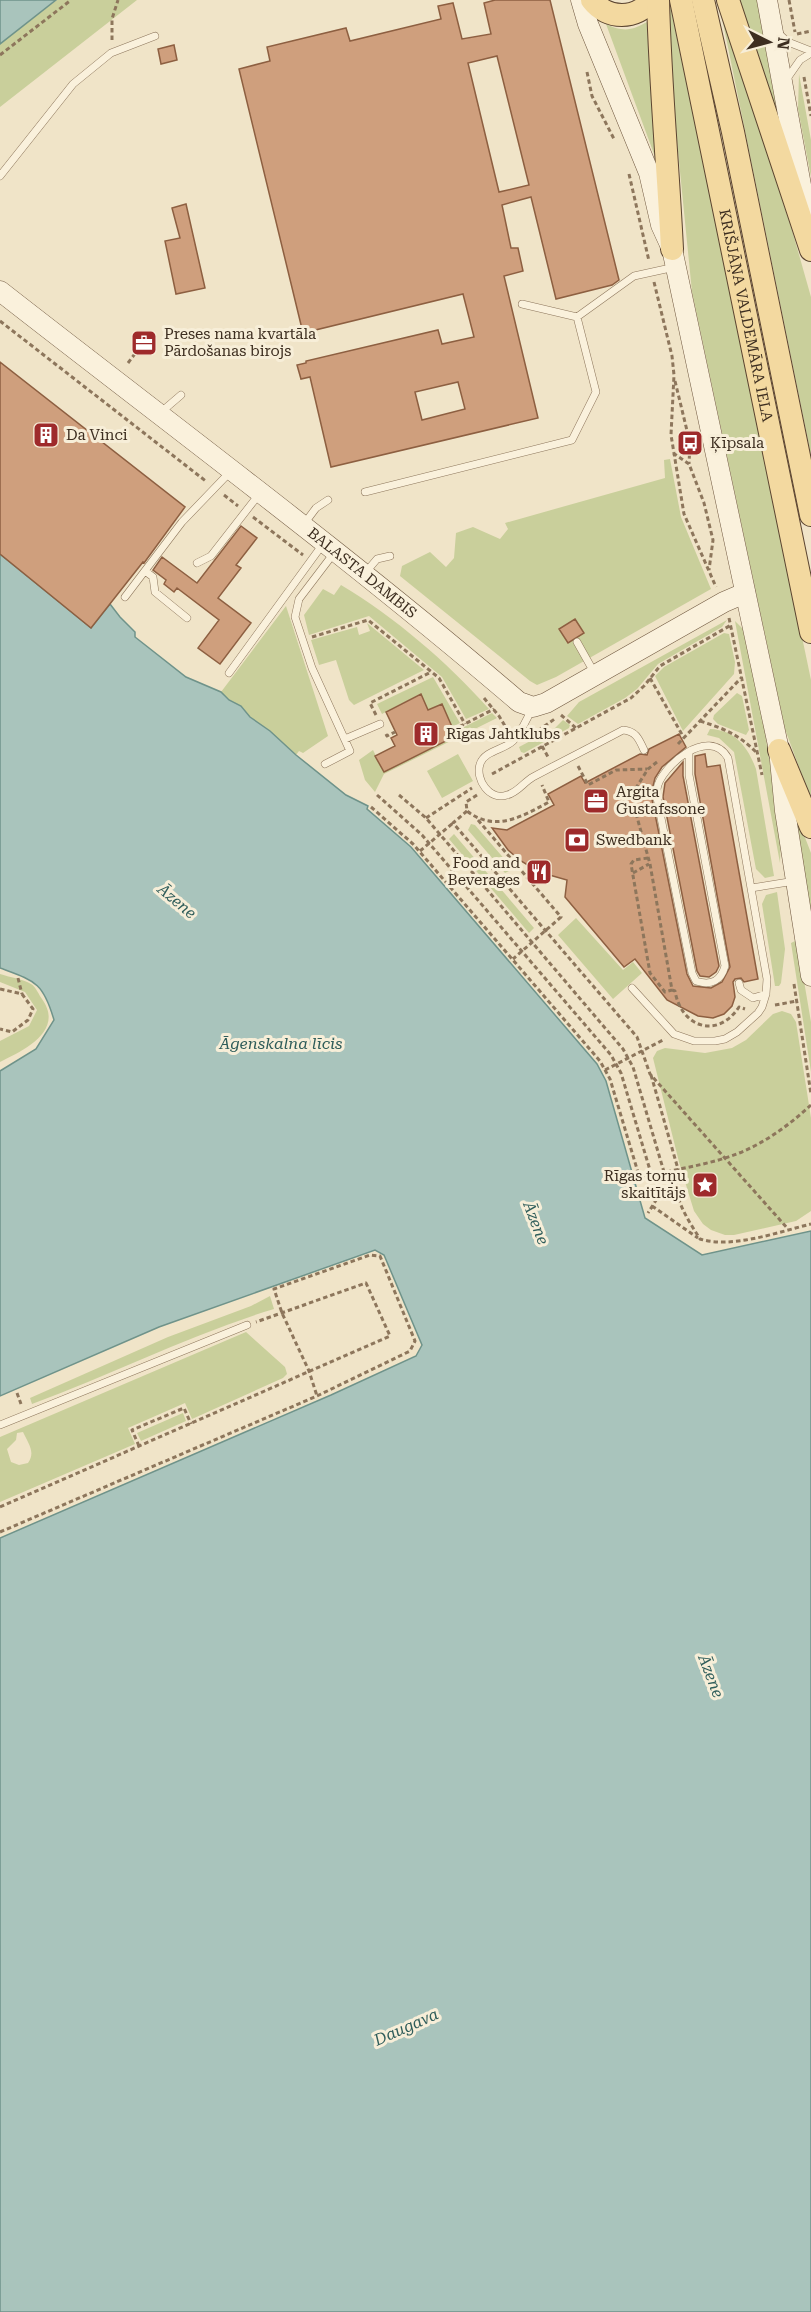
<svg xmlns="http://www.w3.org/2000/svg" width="811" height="2312" font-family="'Roboto Serif',serif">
	<rect width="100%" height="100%" fill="#f0e4c8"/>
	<path fill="#c9cf9b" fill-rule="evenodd" d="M57,0H137L0,107V44Z
		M669,0L811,680V800L785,729L692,292L669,61Z
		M739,0H758L782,131Z
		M720,8L792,230L811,297V455Z
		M649,21L661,173L606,24C625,33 632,30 649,21Z
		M799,74L811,140V177L798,109Z
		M670,459L681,517L711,589L556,677L537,685L530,681L400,576L402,566L430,552L446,567L454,558L456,533L473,527L500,539L508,529L505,523L665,478L664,460Z
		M341,585C396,618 446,661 489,709L466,719L442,677L369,616L309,635L304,615L323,589L334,595Z
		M286,606L328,736L303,753L299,751L296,755L346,795L368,806L345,819L270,731L250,717L241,706L229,700L221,692Z
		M727,620L722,627L658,664L637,689L625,698L578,724L567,716L579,702Z
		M735,621L743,629L745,635L763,720L772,777L781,838L780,863Z
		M367,623L424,670L354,705L349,700L336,660L319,665L311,640L357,627L359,635L370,631Z
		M724,633L729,634L735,662L734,674L683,731L655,676L664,667Z
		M433,677L460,723L452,727L442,704L428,710L420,694L382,714L377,704Z
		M737,693L742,696L749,730L746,735L718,724L713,719L714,715Z
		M492,713L497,718L384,774L375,792L365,780L359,760L373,750L384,772L456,736L454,732Z
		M563,720L570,725L569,728L524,753L521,752L519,747L555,728Z
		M710,729C735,730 748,747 756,769L774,876L765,878L756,869L734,752L719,738L707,735Z
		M458,754L473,781L442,798L427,771Z
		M794,809L811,853V924Z
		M471,824L475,825L513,869L505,873L468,830Z
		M454,834L534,928L529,933L449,839Z
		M777,892L785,949L781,983L779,986H775L762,904L766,895Z
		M576,918L623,970L633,962L642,973L613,999L558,935Z
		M797,940L811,1022V1072L791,943Z
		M0,974C9,977 23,979 31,984C36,987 39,995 42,999C65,1031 23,1051 0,1062V1041L29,1026L37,1010L25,992L0,982Z
		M782,1011L791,1014L796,1022L811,1118V1211L796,1221L734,1235H725L711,1230L703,1224L694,1211L679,1162L653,1058L657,1051L665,1048L705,1053L732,1048L746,1040L773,1014Z
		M270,1296L274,1309C191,1334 113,1374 32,1404L30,1398L168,1337L251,1306Z
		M246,1332L285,1367L287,1374L283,1378L192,1419L185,1403L128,1428L135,1444L0,1502V1437ZM23,1432C28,1443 36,1452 28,1463L19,1465L11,1462L7,1449L16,1440L17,1433Z
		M183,1413L186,1421L141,1441L137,1433Z"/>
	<path fill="#a9c4bc" stroke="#6f938a" stroke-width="1.5" d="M0,0H56L0,44Z
		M0,554L91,628L110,604L120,617L135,632V637L186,677L221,692L229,700L241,706L250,717L270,731L296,755L346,795L368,806L367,809L411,847L597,1064L606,1081L645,1218L702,1255L811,1231V2312H0V1538L331,1395L416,1356L422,1345L384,1255L375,1250L159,1327L0,1396V1071L36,1049L54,1020C43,982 35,981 0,968Z"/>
	<path fill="#cf9f7d" stroke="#8d5f41" stroke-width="1.5" fill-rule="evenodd" d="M495,0H550L619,280L612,285L556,299L531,197L502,205L511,248H518L523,271L504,276L538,418L331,467L310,377L301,379L297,365L306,363V361L438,330L442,344L474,337L463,294L303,333L239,69L270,61L267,47L346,28L350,41L441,19L438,6L453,3L462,39L491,34L484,3ZM497,56L529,185L499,192L468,63ZM458,382L465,409L422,420L415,392Z
		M174,45L177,60L161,64L158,49Z
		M186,204L205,288L176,294L165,241L180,238L172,208Z
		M0,362L185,507L144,563L143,562L91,628L0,554Z
		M241,526L257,538L236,565L241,568L218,598L251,623L220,664L198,648L219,620L177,588L174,592L164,584L166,580L153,570L162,557L197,583Z
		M575,619L584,633L568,643L559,629Z
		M421,694L428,710L442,704L456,736L384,772L375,756L395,746L391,738L397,735L386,712Z
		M679,734L686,747L662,767L655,778L651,794L687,974L693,986L711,988L722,982L730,967L695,774V756L705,754L707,767L720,765L758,979L744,982L741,978L735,979L733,982L735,997L732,1006L724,1014L713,1018L698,1016L667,1000L635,959L624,967L565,897L567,880L539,872L521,861L508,850L492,828L507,830L554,805L548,794L581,776L585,783L640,754L647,755L649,749Z
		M683,762V776L719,966L716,972L709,977L700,976L697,971L663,797L665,783Z"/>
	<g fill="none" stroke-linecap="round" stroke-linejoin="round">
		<g stroke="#8d765c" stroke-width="8">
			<path id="lane" d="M777,32L788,42L811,51
				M786,80L800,60L811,53
				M0,176L73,84L111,53L155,36
				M522,304L577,317L634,276L675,267
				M160,413L181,395
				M365,492L572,440L596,392L577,317
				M304,524L316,508L328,500
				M197,563L211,556L260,493
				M145,571L153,577L155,592L187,618
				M366,572L377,559L390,556
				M125,597L182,522L231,471
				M577,642L595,674
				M229,673L323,544
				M532,709C527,718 521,733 513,741C504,750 485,750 480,764C475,780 490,801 507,795C517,793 524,782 533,777C563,761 593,746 623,730C636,731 639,739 644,750
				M345,739L380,724
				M325,764L350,751L312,668L295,617L299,599L334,553
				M751,888L795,881
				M739,983L741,990L753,998L766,994
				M632,988L674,1034L694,1041H715L725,1039L737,1032L758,1013L762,1007L766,994L767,979L728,758C709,725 660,767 657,789C656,793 657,799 658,803L692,973L696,981C711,986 721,981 725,966L689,775V752
				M0,1425L247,1325"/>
		</g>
		<g stroke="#6f573f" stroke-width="21">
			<g id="secondary">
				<path d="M581,0L588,24L649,173L661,225L672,249L779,750L785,811L811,976"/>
				<path d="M767,0L805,207"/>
				<path id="s1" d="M0,291C174,427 351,558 519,702L533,707L546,703L724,602L745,593"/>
			</g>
		</g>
		<g stroke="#5b4430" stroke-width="24">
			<g id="primary">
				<path d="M592,0C607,20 637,20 651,0"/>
				<path d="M658,0C660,83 668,166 672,249"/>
				<path id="s2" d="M681,0L811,632"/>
				<path d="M703,0L733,132L811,515"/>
				<path d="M728,0L811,250"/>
				<path d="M779,750L811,827"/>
			</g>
		</g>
		<path stroke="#8d765c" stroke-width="3" stroke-dasharray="4.5 3" stroke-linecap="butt" d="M789,0L795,32
			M797,34L811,31
			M112,40V19L118,0
			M0,55L71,0
			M587,72L592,96L615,141
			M804,77L811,116
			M629,174L649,261
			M654,282L672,356L674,375L671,435L684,514L716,587
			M0,321L207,482
			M128,363L140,347
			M675,381L690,443L689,464
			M673,453L689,464L704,503L713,540L709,570
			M224,495L238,506
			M253,517L303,555
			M729,618L762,775
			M312,637L368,620L439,678L465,724
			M650,678L684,738
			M484,698L499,716L508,731
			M376,715L370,703L431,672
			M561,715L576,728
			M700,721C725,729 738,734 757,753
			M453,730L494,709
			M386,734L387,736L395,732
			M532,735L556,718
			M678,744L742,677
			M542,746L548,757
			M657,762L648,769L634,791L637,817L650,864L672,990L675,991C681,1027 717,1040 739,1007L745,1009
			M578,766L588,785L616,770L647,769
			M492,774L631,698L644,686L660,666L731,625
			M377,795L422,835L611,1055L621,1073L658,1197L648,1213
			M399,795L426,818L623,1049L633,1067L664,1172L674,1181
			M477,795L466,802L467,811C495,833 523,816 549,802L542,785
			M371,807L413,844L600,1061L610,1079L640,1179C668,1170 697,1167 725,1158C758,1148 786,1128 811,1105
			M467,811L453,823L637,1037L650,1074L788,1229
			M426,818L472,788
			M478,820L561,917L513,959
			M420,851L453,823
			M648,858L634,860L631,864L650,973L665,992L672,990
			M633,873L649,864
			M18,978L22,994
			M794,984L811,1094
			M0,989L22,994L33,1009L28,1020L12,1032L0,1029
			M775,1005L797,1001
			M605,1070L665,1039
			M651,1075L678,1169C670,1194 687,1218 700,1239C732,1249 778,1232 811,1224
			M658,1197L680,1199
			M652,1206L698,1238
			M17,1393L21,1404
			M139,1446L132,1430L184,1408L191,1424
			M0,1507L390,1336L366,1283L256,1322
			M0,1532L317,1396L410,1351L415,1341L380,1256L370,1255L274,1289L282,1313L309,1371L317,1396"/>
		<use href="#lane" stroke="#faf1dc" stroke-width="7"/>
		<use href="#secondary" stroke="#faf1dc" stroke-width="20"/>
		<use href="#primary" stroke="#f3d9a0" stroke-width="22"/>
	</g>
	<defs>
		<g id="office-square" transform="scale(1.35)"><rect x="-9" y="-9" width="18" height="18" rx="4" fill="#9e2a2b" stroke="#f7eed8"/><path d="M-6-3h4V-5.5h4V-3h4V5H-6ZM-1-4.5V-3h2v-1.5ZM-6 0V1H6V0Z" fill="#fff"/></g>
		<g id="building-square" transform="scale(1.35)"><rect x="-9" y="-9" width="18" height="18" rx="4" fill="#9e2a2b" stroke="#f7eed8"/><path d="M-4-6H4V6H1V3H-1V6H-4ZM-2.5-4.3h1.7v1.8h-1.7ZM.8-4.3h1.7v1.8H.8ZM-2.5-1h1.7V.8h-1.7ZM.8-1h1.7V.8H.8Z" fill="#fff"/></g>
		<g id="bus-square" transform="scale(1.35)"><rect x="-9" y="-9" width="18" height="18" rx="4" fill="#9e2a2b" stroke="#f7eed8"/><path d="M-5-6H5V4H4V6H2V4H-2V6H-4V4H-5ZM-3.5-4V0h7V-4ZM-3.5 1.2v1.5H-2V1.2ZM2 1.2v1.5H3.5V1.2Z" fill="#fff"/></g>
		<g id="bank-square" transform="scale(1.35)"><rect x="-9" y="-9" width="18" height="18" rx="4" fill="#9e2a2b" stroke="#f7eed8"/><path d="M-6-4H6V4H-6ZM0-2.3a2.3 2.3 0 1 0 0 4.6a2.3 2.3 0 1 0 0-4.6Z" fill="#fff"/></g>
		<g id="restaurant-square" transform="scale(1.35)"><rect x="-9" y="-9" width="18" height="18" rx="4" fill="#9e2a2b" stroke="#f7eed8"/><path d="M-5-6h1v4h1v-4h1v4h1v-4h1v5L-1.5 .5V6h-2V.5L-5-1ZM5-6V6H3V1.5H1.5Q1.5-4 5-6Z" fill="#fff"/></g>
		<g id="sight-square" transform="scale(1.35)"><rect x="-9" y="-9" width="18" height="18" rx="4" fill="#9e2a2b" stroke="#f7eed8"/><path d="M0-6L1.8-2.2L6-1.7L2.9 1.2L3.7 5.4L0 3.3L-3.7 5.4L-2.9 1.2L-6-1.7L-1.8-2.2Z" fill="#fff"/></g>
	</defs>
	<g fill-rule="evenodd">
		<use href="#office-square" x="144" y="343"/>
		<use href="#building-square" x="46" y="435"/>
		<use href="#bus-square" x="690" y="443"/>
		<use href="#building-square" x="426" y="734"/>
		<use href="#office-square" x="596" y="801"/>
		<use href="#bank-square" x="577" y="840"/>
		<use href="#restaurant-square" x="539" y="872"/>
		<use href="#sight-square" x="705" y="1185"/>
	</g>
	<g text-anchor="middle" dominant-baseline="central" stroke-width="6" stroke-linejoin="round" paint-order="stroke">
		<g font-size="15" fill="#3d2e20" stroke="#f7eed8">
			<text stroke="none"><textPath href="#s2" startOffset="322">KRIŠJĀŅA VALDEMĀRA IELA</textPath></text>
			<text stroke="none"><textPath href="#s1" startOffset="459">BALASTA DAMBIS</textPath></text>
		</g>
		<g font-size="15" fill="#3d2e20" stroke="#f7eed8" text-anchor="start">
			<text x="164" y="334">Preses nama kvartāla<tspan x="164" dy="17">Pārdošanas birojs</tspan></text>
			<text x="66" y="435">Da Vinci</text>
			<text x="710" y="443">Ķīpsala</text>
			<text x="446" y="734">Rīgas Jahtklubs</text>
			<text x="616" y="792">Argita<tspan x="616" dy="17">Gustafssone</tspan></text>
			<text x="596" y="840">Swedbank</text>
			<text x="520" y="863" text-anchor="end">Food and<tspan x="520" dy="17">Beverages</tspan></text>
			<text x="686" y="1176" text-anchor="end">Rīgas torņu<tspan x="686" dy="17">skaitītājs</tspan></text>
		</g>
		<g font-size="16" font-style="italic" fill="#2f5d5a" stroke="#f7eed8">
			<text transform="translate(177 901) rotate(40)">Āzene</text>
			<text x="281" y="1043">Āgenskalna līcis</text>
			<text transform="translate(536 1223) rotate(69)">Āzene</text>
			<text transform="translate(711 1676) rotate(69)">Āzene</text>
			<text transform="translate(406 2027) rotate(-24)">Daugava</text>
		</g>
	</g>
	<g transform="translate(769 42) rotate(96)" stroke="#f7eed8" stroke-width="4.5" paint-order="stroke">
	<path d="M0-4.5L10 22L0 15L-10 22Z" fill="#3d2e20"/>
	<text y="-9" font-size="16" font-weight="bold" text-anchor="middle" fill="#3d2e20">N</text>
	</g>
</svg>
